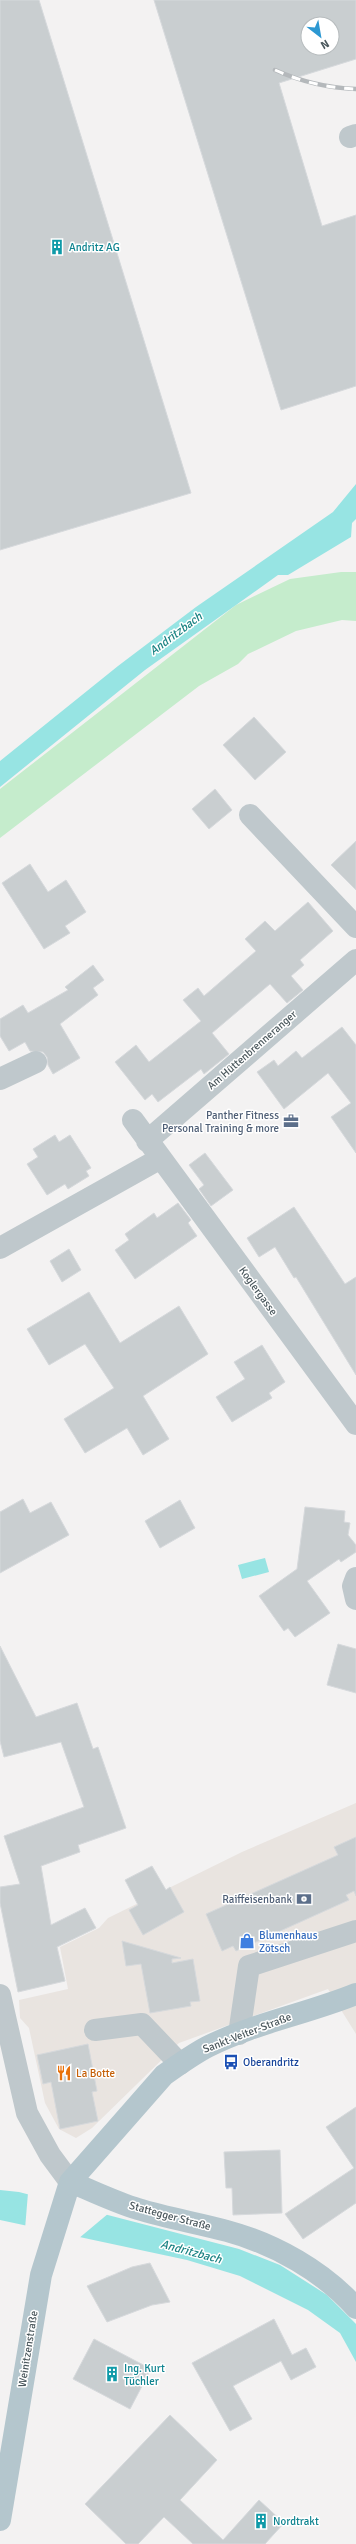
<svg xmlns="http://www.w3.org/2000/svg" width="356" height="2544" font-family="Signika,sans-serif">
	<rect width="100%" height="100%" fill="#f3f2f2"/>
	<path fill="#e9e4e0" d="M356,1803V2034L328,1989L179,2043L92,2128L76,2138L59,2129L45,2103L29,2028L20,2018L19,2000L68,1989L60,1947L99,1928L108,1918L242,1852Z"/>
	<path fill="#c5eccc" d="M341,572H356V621L342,620L296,631L248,654L238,664L199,686L0,838V789L236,605L290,579Z"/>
	<path fill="#97e4e3" d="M356,484V519L352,523L351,537L288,575H278L145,670L0,787V761L118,666L196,607L333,512Z
		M265,1558L269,1572L242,1579L238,1565Z
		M0,2190L19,2192L239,2249L280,2265L327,2295L356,2324V2362L340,2333L308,2310L240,2276L187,2260L0,2220Z"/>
	<path fill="#f3f2f2" d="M28,2193L109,2213L78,2239L25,2229Z"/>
	<path fill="#c9ced0" stroke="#d6d9dc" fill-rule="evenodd" d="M0,0H39L191,493L0,550Z
		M154,0H356V59L279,83L322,226L356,215V386L281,410ZM308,24H332V48H308Z
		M254,717L286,752L255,780L223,745Z
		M215,789L232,810L209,829L192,809Z
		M356,841V890L331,865Z
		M30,864L48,892L66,880L86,912L65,926L70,933L44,949L2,883Z
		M308,902L333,931L300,960L304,965L291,976L303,990L287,1003L270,984L212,1033L229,1054L204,1074L201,1069L158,1102L152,1094L145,1100L115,1062L136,1045L149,1062L201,1021L183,1000L198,988L204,996L256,951L245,939L265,921L275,931Z
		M93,965L104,980L93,988L98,995L60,1024L80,1058L53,1074L48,1065L47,1057L43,1052L30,1051L25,1042L9,1051L0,1036V1019L23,1005L28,1013L68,990L65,987Z
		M342,1027L356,1045V1153L331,1117L351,1103L328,1073L284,1109L257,1072L274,1060L278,1066L296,1051L302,1058Z
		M55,1135L59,1142L70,1135L91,1168L86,1171L89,1176L68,1189L65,1184L47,1195L27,1164L38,1157L33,1149Z
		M205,1153L233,1190L211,1206L199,1189L204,1185L189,1165Z
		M178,1203L191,1220L188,1223L197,1236L135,1279L115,1250L129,1240L125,1234L154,1213L157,1218Z
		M294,1207L345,1284L356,1277V1375L296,1277L294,1278L275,1247L259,1257L247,1238Z
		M69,1249L81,1270L62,1282L50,1261Z
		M89,1292L120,1343L179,1306L208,1354L143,1396L169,1439L143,1455L127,1428L85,1453L64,1419L114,1388L85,1344L49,1365L27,1329Z
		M262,1345L285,1382L269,1393L272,1398L232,1422L216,1397L245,1379L234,1362Z
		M23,1499L30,1513L51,1502L69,1535L0,1573V1512Z
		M180,1500L195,1528L160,1548L145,1521Z
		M305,1507L345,1511L344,1522L350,1523L348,1535L356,1545V1552L341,1562L339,1559L307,1581L330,1613L295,1637L288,1628L284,1631L259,1596L297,1569Z
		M338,1644L356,1649V1693L327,1685Z
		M0,1646L36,1717L77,1703L93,1749L98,1747L126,1828L78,1845L80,1852L41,1866L51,1925L85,1908L96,1928L57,1947L65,1981L18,1992L0,1903V1887L20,1884L4,1836L84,1807L61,1742L4,1757L0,1741Z
		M356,1837V1896L354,1891L346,1895L349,1900L236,1951L233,1946L222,1951L206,1914L338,1855L334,1847Z
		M152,1866L166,1890L170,1887L184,1912L143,1935L129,1910L138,1905L125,1880Z
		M122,1941L181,1958L172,1959V1963L193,1959L200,2001L190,2002L191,2006L150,2013L141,1964L126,1966Z
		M88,2044L97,2091L92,2092L98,2121L60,2129L51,2082L43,2084L37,2055Z
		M356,2107V2203L303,2239L285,2214L354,2168L326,2127Z
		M280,2150L282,2213L233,2215L232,2188H226L224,2152Z
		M150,2263L170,2302L152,2305L107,2322L87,2286L132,2267Z
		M274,2319L292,2355L306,2348L316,2367L291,2380L281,2361L233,2386L252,2419L230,2431L192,2363Z
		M94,2339L151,2369L130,2409L73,2379Z
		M170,2415L217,2460L180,2500L223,2540L259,2500L284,2523L265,2544H193L164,2517L138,2544H126L85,2504Z"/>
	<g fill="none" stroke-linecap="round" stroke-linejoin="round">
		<path stroke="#bfc8cc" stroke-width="22" d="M350,137L356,135
			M250,815L356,927
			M0,1079L36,1062
			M133,1120L356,1424
			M147,1141L356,960
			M0,1248L161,1158
			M356,1578L353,1586L356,1599
			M0,1995L27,2113L50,2155L70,2182
			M95,2030L142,2024L180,2064
			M239,2034L249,1966L356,1931"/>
		<path stroke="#b4c6cd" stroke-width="22" d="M70,2182C93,2191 115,2202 138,2209C167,2218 198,2223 227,2231C275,2244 323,2271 356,2308
			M0,2520L41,2275L70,2182L164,2075C178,2065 192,2055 207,2047C254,2023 307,2014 356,1994"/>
		<g stroke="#b4b8bb" stroke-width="4.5">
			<path id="rail" d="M275,70C302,82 327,88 356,89"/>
		</g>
		<use href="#rail" stroke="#fff" stroke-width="3" stroke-dasharray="9" stroke-linecap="butt"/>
	</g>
	<defs>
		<g id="building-bare" transform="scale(1.2)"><path d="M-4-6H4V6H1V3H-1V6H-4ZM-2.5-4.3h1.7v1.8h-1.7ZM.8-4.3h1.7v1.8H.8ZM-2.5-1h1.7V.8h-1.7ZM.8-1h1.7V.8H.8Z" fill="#0f9aa8" stroke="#fff" stroke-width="2.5" paint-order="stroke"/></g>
		<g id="office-bare" transform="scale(1.2)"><path d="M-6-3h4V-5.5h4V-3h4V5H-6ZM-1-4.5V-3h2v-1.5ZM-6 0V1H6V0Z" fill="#5c6f8a" stroke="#fff" stroke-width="2.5" paint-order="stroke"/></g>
		<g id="bank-bare" transform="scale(1.2)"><path d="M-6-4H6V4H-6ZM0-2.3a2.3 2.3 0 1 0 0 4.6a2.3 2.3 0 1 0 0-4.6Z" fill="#5c6f8a" stroke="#fff" stroke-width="2.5" paint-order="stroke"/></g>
		<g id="shop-bare" transform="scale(1.2)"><path d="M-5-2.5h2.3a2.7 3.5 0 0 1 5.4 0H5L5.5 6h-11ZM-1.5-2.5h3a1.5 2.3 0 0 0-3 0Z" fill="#3f7fe0" stroke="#fff" stroke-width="2.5" paint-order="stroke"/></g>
		<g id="bus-bare" transform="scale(1.2)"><path d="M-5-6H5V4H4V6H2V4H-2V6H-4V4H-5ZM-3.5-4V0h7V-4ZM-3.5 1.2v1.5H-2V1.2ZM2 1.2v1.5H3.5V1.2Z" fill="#1a4fb4" stroke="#fff" stroke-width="2.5" paint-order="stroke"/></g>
		<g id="restaurant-bare" transform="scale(1.2)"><path d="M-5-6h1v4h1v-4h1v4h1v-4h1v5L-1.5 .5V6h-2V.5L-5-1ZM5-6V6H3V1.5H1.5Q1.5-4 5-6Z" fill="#e8710a" stroke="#fff" stroke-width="2.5" paint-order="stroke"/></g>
	</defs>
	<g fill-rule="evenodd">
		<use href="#building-bare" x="57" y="247"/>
		<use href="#office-bare" x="291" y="1121"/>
		<use href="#bank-bare" x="304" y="1899"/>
		<use href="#shop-bare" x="247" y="1941"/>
		<use href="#bus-bare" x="231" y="2062"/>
		<use href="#restaurant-bare" x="64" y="2073"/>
		<use href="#building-bare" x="112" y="2374"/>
		<use href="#building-bare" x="261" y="2521"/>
	</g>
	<g text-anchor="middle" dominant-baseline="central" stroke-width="3" stroke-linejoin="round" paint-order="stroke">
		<g font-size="11" fill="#0d838f" stroke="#fff" text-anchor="start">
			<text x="69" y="247">Andritz AG</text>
			<text x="124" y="2368">Ing. Kurt<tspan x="124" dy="13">Tüchler</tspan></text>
			<text x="273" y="2521">Nordtrakt</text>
		</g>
		<g font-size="11" fill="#4b585d" stroke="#fff">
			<text transform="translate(252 1050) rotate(-41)">Am Hüttenbrenneranger</text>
			<text transform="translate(258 1291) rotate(54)">Koglergasse</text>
			<text transform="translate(247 2033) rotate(-21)">Sankt-Veiter-Straße</text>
			<text transform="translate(170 2216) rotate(15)">Stattegger Straße</text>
			<text transform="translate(28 2349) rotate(-81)">Weinitzenstraße</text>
		</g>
		<g font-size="11" fill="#4e5e75" stroke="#fff" text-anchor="end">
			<text x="279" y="1115">Panther Fitness<tspan x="279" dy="13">Personal Training &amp; more</tspan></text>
			<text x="292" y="1899">Raiffeisenbank</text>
		</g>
		<g font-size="11" fill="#366cbe" stroke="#fff" text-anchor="start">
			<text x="259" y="1935">Blumenhaus<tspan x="259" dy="13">Zötsch</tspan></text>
		</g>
		<g font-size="11" fill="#164399" stroke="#fff" text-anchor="start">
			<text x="243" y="2062">Oberandritz</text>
		</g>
		<g font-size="11" fill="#c56008" stroke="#fff" text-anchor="start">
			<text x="76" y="2073">La Botte</text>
		</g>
		<g font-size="12" font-style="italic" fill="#1a8383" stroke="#fff">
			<text transform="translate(176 634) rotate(-37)">Andritzbach</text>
			<text transform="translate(191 2252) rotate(15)">Andritzbach</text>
		</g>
	</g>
	<g transform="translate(320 36) rotate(149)"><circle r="19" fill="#ffffff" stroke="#b7bcbe"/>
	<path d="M0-3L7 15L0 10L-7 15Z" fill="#2d98d2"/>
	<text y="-6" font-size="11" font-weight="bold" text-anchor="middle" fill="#4b585d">N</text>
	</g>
</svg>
